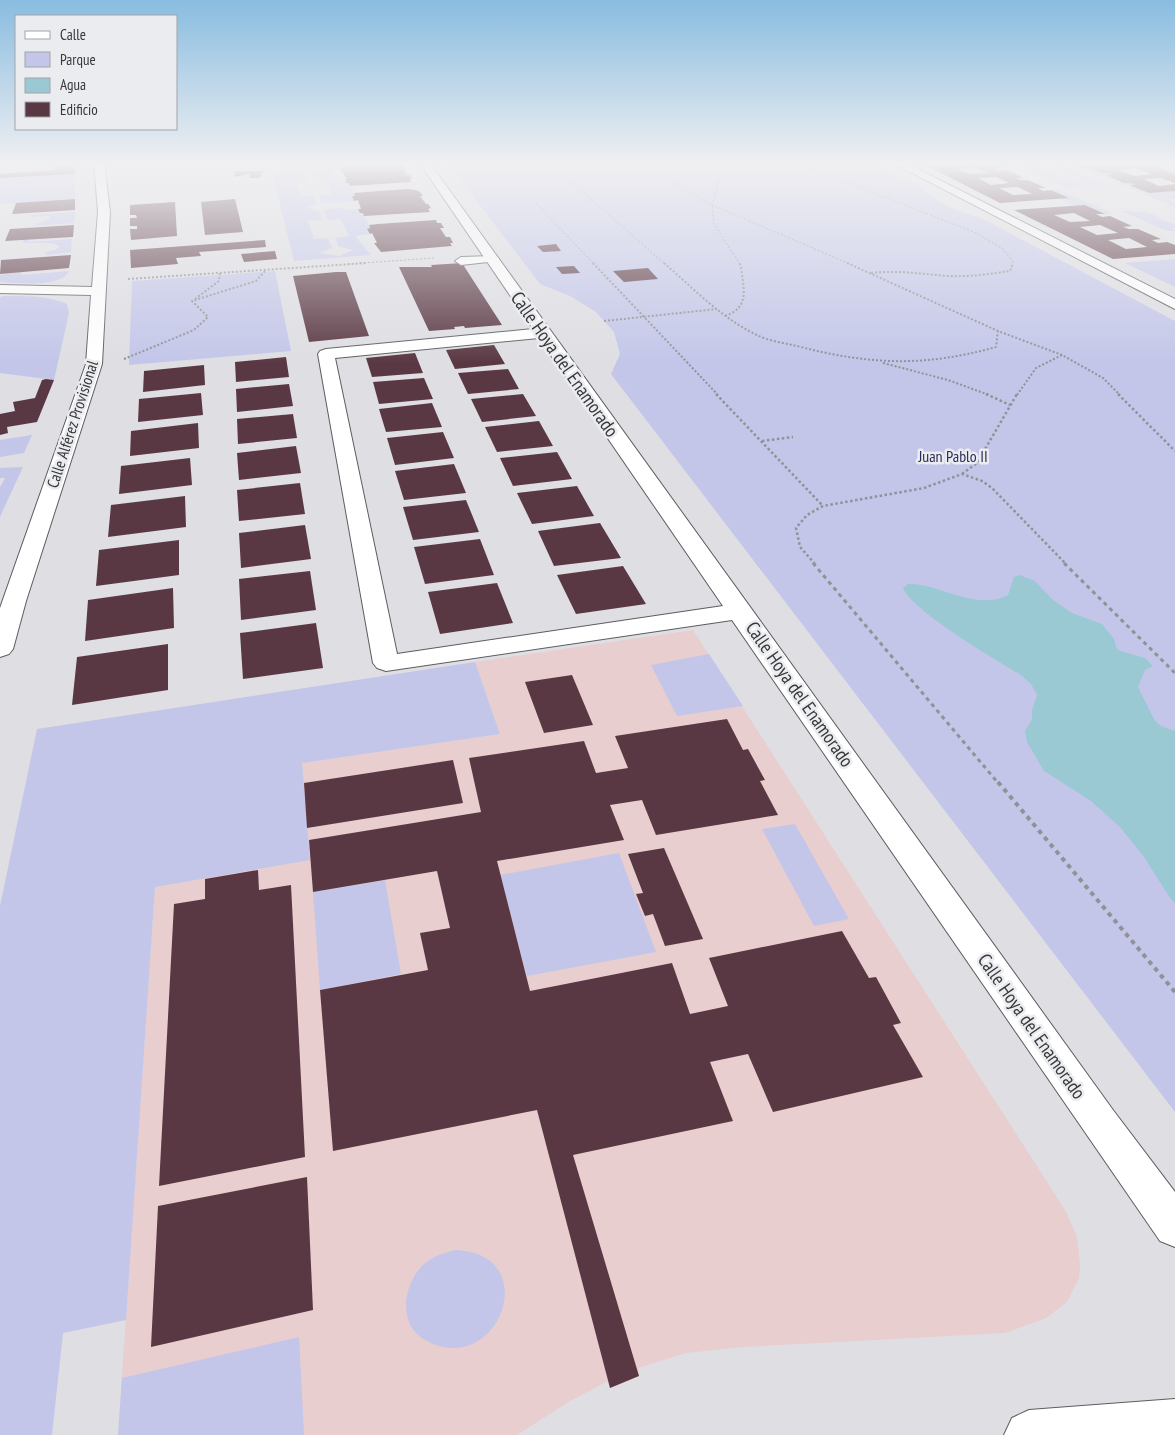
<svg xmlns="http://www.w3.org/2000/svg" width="1175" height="1435" font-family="'PT Sans Narrow',sans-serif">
	<rect width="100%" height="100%" fill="#dedee3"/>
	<path fill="#e8cece" d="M693,630L1065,1210L1077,1237L1080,1266L1079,1278L1067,1302L1046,1318L1005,1333L743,1347L686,1353L638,1368L639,1376L610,1388L608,1381L570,1401L517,1435H118L162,783L500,734L475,662Z"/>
	<path fill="#c3c6e9" d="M447,162H870L921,187L933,198L958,211L985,220L1175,321V1112L611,374L620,354L614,332L596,312L570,296L540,284Z
		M1065,162H1073L1149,193L1175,191V199H1167L1175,203V207Z
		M331,163L333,180L345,179L346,183H349L355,196L354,201L322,203L319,195L332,194L326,180H314L312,174L321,170L306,168L294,172L307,174L308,181L296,182L301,196L313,195L316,204L307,208L319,211L322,220L308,221L314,239L328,238L332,248L319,253L339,256L353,250L339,247L335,238L349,236L341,219L328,220L324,210L342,207L343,210L358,209L360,213H363L370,228L367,229L370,234L355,236L371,255L294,261L273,177L287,165Z
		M1061,165L1111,186L1091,185L1076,178L1080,177L1051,168L1059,167L1056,166Z
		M1031,167L1044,168L1059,174L1055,175C1065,179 1075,181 1085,185L1068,188L1021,168Z
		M75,174V199L1,204L0,202V178Z
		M1052,190H1059L1112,213L1105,214L1085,205L1075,206L1059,199L1068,198Z
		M1121,211L1146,212L1159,217L1155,218L1175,224V228L1172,229L1175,231H1167Z
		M75,212L74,223L32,226L50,218V216L31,217V215Z
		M72,239L71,252L47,255L45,252L55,250L60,246L52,243H23L24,240H28L29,242Z
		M1175,259V287L1125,263Z
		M69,271C61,288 17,283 0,282V275L21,272V275Z
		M275,271L291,351L129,365L132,281Z
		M3,296C25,296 46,295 67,304L69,313L54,380L0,373V297Z
		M32,435L24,453L0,457V440Z
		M23,467L3,510L0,517V487L5,478H0V468Z
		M709,654L743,706L677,716L651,665Z
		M475,662L500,734L302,763L310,860L155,887L126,1320L63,1333L52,1435H0V906L37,729Z
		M795,824L849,919L814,926L762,829Z
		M619,853L656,952L527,976L500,875Z
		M385,880L401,974L320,990L313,892Z
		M455,1250C546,1253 498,1381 425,1340C396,1323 404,1283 424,1264C433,1256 444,1253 455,1250Z
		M299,1337L304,1435H118L122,1378Z"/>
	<path fill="#9ac9d4" d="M1019,575L1035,581L1053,600L1072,613L1102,624L1114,639L1116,647L1120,651L1145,658L1153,666L1145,670L1138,687L1155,721L1161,726L1175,731V903L1170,898L1144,857L1120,827L1091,801L1044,771L1027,742L1025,731L1032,719V710L1037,695L1031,684L1021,675C997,661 911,610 903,588L908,584C940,583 976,612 1008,595L1014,577Z"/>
	<path fill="#5a3843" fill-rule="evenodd" d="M54,162H73L75,174L0,178V174L54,170Z
		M971,162H989L1003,168L995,169L999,171L1007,170L1024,178H1016L1021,180H1028L1046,188H1038L1043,191L1051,190L1069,198L1000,203L925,165ZM975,167L988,173L970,174L957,169ZM996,177L1009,183L991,185L978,178ZM1018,187L1032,194L1013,195L999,188Z
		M1082,162H1100L1110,166L1127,165L1120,162H1144L1175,174V183L1161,178L1143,179L1159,186L1175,184V191L1149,193L1129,185L1137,184L1124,183L1105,175L1113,174L1100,173L1081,166L1089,165ZM1136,168L1151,174L1134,176L1119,170Z
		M399,163L403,165L407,175H410L412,179H410L411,182L350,186L349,183H346L345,179H347L340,169H342L341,167L350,165Z
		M235,171H263L260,178H249L250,174L234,177Z
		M407,189L416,190L420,192L423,196H420L426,204H428L431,208L428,209L430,212L364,216L363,213H360L358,209H361L358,200L354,201L352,196H355L354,193Z
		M75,199V210L12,214L16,203Z
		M235,199L243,232L205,235L201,202Z
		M175,202L177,236L131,240L130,229H137V226H130V218H137L136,215H130V205Z
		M1085,205L1105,214H1096L1102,217L1110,216L1132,226L1123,227L1129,229H1138L1161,239L1152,240L1158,243L1167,242L1175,245V254L1113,259L1014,210ZM1074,213L1090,221L1070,222L1054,215ZM1100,225L1118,233L1097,235L1080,227ZM1129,238L1147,247L1126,249L1108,240Z
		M436,220L437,223H441L444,228H440L446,237H450L453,243H450L452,246L381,252L374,243H377L372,233L370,234L367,229L370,228L369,225L378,224Z
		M74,225L73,237L5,241L10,229Z
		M265,240L266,247L199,252L201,256L176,258L178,264L131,268L130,250Z
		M556,244L561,251L543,252L537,246Z
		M275,251L277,259L244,262L241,254Z
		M71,255L69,268L0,274L1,260Z
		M462,263L502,325L465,328L464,326L454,327L455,329L429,331L399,267H432L431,265Z
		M574,266L580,273L562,274L556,267Z
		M648,268L658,279L624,282L613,271Z
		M336,272H346L369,336L309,342L293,276Z
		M494,345L505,364L455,369L446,350Z
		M415,353L423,373L372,377L366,358Z
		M286,357L289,377L236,382L235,362Z
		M204,365L205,385L143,392L144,371Z
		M508,369L519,389L468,394L458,373Z
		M424,378L433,399L379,404L373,382Z
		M46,379L54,380L37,422L7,427L8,433L0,435V414L15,411L13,402L35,398L42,380Z
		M289,384L293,406L237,412L236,389Z
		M201,393L203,415L138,422L139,399Z
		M523,394L536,416L482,422L471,399Z
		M432,403L442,427L386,432L379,409Z
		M293,414L297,438L238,444L237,419Z
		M539,421L553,446L497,452L485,427Z
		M198,423L199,448L130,456L131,431Z
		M443,432L454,458L395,465L387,438Z
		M296,446L301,473L239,480L237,453Z
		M557,452L572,479L513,486L500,458Z
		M190,458L192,485L119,494L121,466Z
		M454,464L466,493L404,500L395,471Z
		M300,483L305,514L239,521L237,490Z
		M577,486L594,516L532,524L517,493Z
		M185,496L186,527L108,537L111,505Z
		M466,500L479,532L413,540L403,507Z
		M600,523L621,558L554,566L538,531Z
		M305,525L311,559L241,568L239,533Z
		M480,539L494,575L425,584L414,547Z
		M179,540V575L96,586L99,550Z
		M623,566L646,604L576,614L557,575Z
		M310,571L316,610L241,620L239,579Z
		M497,583L513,623L440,634L428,592Z
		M173,588L174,628L85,641L88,600Z
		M316,623L323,668L243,679L240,633Z
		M168,644V690L72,705L77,657Z
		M572,675L593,725L544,733L525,682Z
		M727,719L743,750L748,749L765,780L760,781L778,815L656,835L642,800L610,805L624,840L497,861L530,991L672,963L690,1014L728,1006L709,958L842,931L869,978L876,977L901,1023L893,1025L923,1077L773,1112L748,1054L710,1062L733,1121L573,1155L639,1376L610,1388L537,1110L333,1151L320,990L428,970L420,933L450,928L437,871L313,892L309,840L481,812L469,758L584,741L596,773L628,768L615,736Z
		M453,760L463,803L307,828L304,783Z
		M664,848L703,939L665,946L653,914L645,916L636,894L643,893L628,854Z
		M258,870L259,890L291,885L305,1157L159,1186L174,904L205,899V879Z
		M307,1177L313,1310L151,1347L158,1206Z"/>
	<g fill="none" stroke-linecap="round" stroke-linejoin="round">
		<g stroke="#5d5d61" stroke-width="2">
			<path id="service" d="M493,256L497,257L499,259L497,261L461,265L455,261L461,257Z"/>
		</g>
		<g stroke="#5d5d61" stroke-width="2">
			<path id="minor" d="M94,162H104L110,212L102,364L26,601L13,649L9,654L0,657V608L86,364L91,295L0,293V285L92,287L98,212Z
				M419,162H429L1113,1110L1175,1192V1247L1160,1241L732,620L386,671L377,668L373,663L318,354L320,351L326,349L533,329ZM539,338L723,606L397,654L335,358Z
				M891,162H904L1175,299V309Z
				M1175,1399V1435H1004L1012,1418L1029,1410Z"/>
		</g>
		<g stroke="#5d5d61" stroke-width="2">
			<path id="tertiary" d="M1164,162H1175V167Z"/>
		</g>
		<path stroke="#919295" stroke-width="1" stroke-dasharray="2 2" stroke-linecap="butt" d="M548,162L665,264
			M637,162L712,205L714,224L740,264
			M725,162L712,205L850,264
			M796,162L976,233L1003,249L1013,262L1012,264
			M537,204L594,264
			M348,264L434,258"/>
		<path stroke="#919295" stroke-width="2" stroke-dasharray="2 2" stroke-linecap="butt" d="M593,263L718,395
			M664,263C693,288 721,318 757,335C768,341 784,343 797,346C869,365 925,367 996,347L998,331
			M847,263L998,331L1062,355L1103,378L1120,395
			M871,273C897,270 922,274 948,276C969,277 990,274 1010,271L1013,263
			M128,279L367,263
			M195,299L219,281L220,272
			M725,316C751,307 743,288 741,266L739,263
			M604,321L717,309
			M124,359L194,330L208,317L192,301L256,281L266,270
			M883,363L948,380L989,395
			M1017,395L1036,368L1062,355"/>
		<path stroke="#919295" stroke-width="2.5" stroke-dasharray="2.5 2.5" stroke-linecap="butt" d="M716,394L823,506
			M986,394L1010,405
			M1118,394L1175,451
			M762,441L793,437
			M962,474L977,463L1017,394
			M815,564L800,547L796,528L807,515L823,506L924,488L962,474L982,481L992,488L1066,564"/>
		<path stroke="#919295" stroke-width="3" stroke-dasharray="4 4" stroke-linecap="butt" d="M813,563L999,784
			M1064,563L1175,673"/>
		<path stroke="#919295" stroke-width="4" stroke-dasharray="4.5 4.5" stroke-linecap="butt" d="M998,782L1175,992"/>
		<use href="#service" fill="#fff" fill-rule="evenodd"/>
		<use href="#minor" fill="#fff" fill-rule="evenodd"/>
		<use href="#tertiary" fill="#fff" fill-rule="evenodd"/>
	</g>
	<linearGradient id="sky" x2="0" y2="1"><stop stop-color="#89bce0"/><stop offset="0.45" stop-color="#f0f0f2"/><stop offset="1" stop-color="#f0f0f2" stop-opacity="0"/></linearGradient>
	<rect width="1175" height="363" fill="url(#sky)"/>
	<g text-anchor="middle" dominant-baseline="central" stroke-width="5" stroke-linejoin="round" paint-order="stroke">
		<g font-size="16" fill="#373839" stroke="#ebecf0">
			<text transform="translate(72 424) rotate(-72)">Calle Alférez Provisional</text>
		</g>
		<g font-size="16" fill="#2b2b5a" stroke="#ebecf0">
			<text x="953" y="456">Juan Pablo II</text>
		</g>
		<g font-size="19" fill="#373839" stroke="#ebecf0">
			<text transform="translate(565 364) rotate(55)">Calle Hoya del Enamorado</text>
			<text transform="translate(800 694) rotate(55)">Calle Hoya del Enamorado</text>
			<text transform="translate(1032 1026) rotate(55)">Calle Hoya del Enamorado</text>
		</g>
	</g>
	<rect x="15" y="15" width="162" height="115" fill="#ebecf0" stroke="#a3a4a7"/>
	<rect x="25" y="31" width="25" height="8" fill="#ffffff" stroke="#a3a4a7"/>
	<text x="60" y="40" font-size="15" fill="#373839">Calle</text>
	<rect x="25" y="52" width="25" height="15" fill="#c3c6e9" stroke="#a3a4a7"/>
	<text x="60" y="65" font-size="15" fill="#373839">Parque</text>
	<rect x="25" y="78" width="25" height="15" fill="#9ac9d4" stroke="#a3a4a7"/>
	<text x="60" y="90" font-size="15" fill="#373839">Agua</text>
	<rect x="25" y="102" width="25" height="15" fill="#5a3843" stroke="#a3a4a7"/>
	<text x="60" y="115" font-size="15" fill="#373839">Edificio</text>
</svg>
